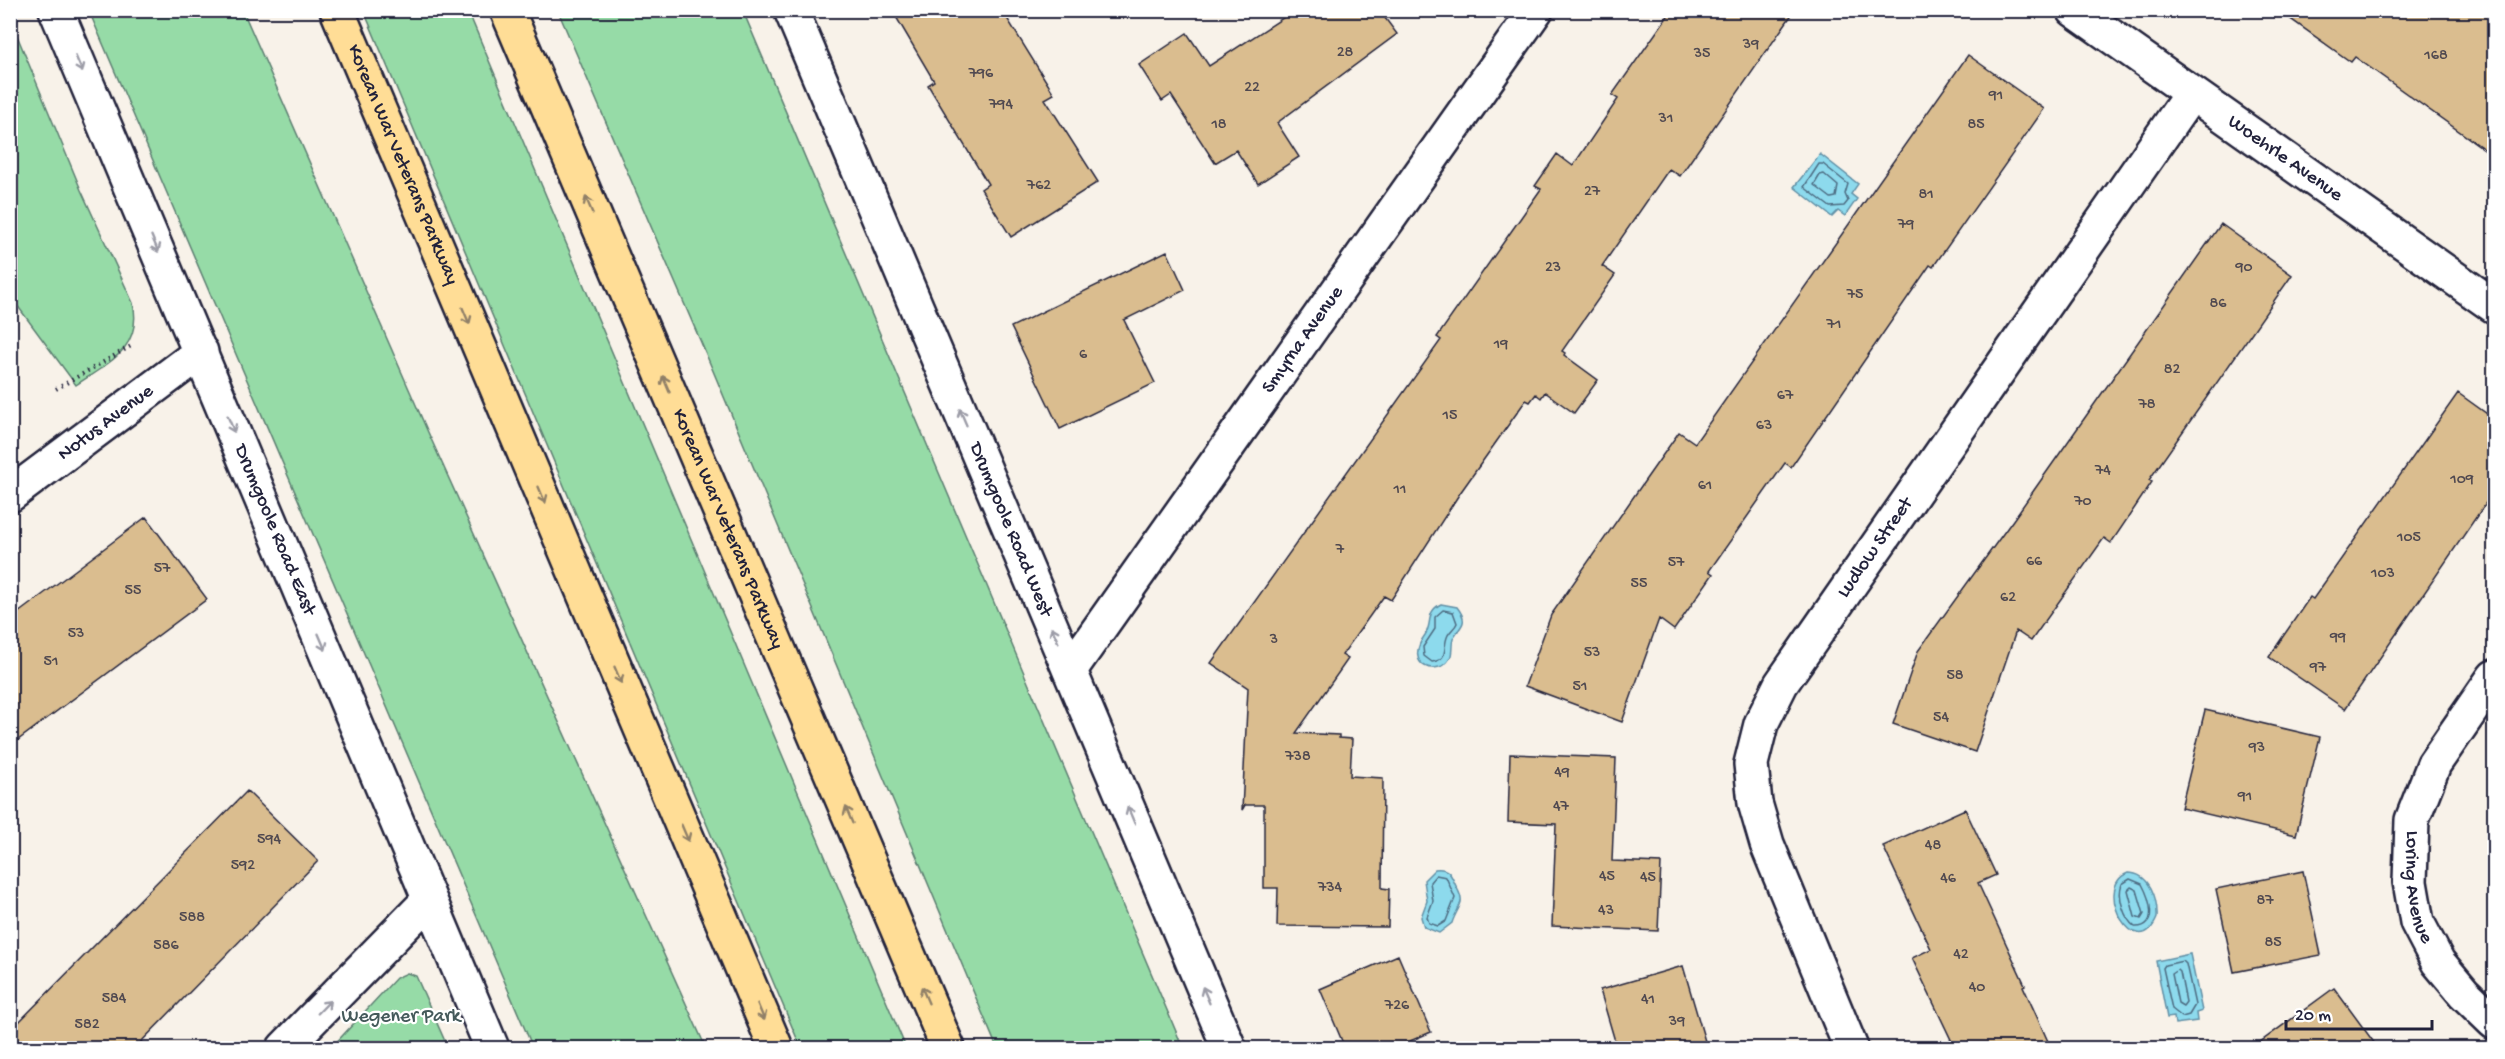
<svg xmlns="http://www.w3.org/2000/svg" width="2505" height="1059" font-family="'Gochi Hand',sans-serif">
	<rect width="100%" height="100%" fill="#f8f2e9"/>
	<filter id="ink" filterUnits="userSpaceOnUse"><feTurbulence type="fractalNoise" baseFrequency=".0167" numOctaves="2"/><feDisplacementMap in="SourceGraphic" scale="12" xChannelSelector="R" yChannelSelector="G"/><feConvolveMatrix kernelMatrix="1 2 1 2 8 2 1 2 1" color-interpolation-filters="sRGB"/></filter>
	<g filter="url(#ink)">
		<path fill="#96dba7" stroke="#5c7e71" stroke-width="1.5" d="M89,11H243L427,430L706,1048H533Z
			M364,11H468L906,1048H801Z
			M558,11H743L1183,1048H997L706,354Z
			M11,21L81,190L133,303C143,348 108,363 76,385L11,297Z
			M407,973L416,976L448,1048H331L396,978Z"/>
		<path fill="#8ddaed" stroke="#6290a6" stroke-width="1.5" d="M1820,154L1858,184L1851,194L1857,199L1845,216L1838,211L1832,217L1794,187Z
			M1441,604L1457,607C1471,625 1458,626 1453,639C1451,645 1453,652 1450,658C1439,678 1402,667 1425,635C1433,623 1425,612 1441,604Z
			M1435,869C1451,867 1451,877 1457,888C1459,893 1462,896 1461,902C1460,907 1454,916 1452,923L1439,933L1424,927L1421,917L1427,901L1424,880Z
			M2128,873C2150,873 2158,899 2157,918C2137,966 2091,888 2128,873Z
			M2190,954L2202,1011L2196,1013L2197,1021L2175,1024L2174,1017L2167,1018L2156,961Z"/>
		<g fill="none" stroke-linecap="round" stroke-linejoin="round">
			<path stroke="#4d6c82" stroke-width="1.5" d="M1819,164H1823L1848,184L1845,194L1848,201L1844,206L1830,207L1804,187Z
				M1824,174L1838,186L1836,197L1831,198L1814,185L1820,175Z
				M1443,610L1453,612L1457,623C1455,628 1451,630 1448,635C1442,646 1450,660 1432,662L1424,656L1423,647L1435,629V617Z
				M1436,875L1446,877L1455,898L1446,921L1438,926L1429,923L1427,917L1433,901L1430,882Z
				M2130,879L2142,884C2149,897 2160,928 2135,927C2124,919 2117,896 2122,884Z
				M2131,887L2137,890L2144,914L2141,919L2135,917L2128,890Z
				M2183,961L2186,964L2195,1005L2189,1015L2182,1017L2172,1009L2163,968L2165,965Z
				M2178,970L2180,972L2186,1002L2183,1006L2178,1003L2172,974Z"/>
		</g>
		<path fill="#dabd8f" stroke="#22223b" stroke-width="1.5" d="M892,10H1002L1054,94L1045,99L1098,182L1011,237L981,189L988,184L928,85L934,81Z
			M1295,10H1379L1397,34L1277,123L1299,157L1258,184L1236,150L1215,163L1171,95L1162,101L1139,65L1187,33L1209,66Z
			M1672,10H1795L1680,176L1669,169L1602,266L1615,275L1562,351L1565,353L1564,355L1598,380L1574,413L1545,392L1541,398L1536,394L1530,402L1526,400L1460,493L1391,600L1384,596L1342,655L1348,659L1296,733L1339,735V738L1352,739L1350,776L1383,778L1382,888L1389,889L1388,927L1277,926L1278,888H1264V805H1245L1242,810L1248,688L1211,663L1441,340L1437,337L1541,189L1535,186L1557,154L1573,166L1618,99L1612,95Z
			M2278,10H2494V156L2355,57L2351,62Z
			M1968,55L2044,109L1933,267L1930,265L1791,467L1785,463L1709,571L1713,574L1674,630L1659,619L1622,722L1525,686L1551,615L1646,479L1679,432L1695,443Z
			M2221,224L2292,275L2149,480L2152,482L2111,543L2104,538L2031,641L2016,631L1975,752L1893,724L1918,651L2013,520Z
			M1167,251L1185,290L1124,320L1155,383L1060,429L1011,327Z
			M2458,393L2494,419V491L2345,709L2269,657L2310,597L2313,599Z
			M146,517L207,599L10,746V619Z
			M2205,710L2320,737L2296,835L2181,808Z
			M1510,754L1616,758L1612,861L1661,863L1658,931L1552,926L1556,824L1508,822Z
			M247,791L318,861L135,1048H10V1031Z
			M1965,809L1996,875L1978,883L2025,985L2023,986L2051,1048H1955L1912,958L1931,949L1883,846Z
			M2303,871L2321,955L2234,972L2216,889Z
			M1398,955L1431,1032L1394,1048H1345L1320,989Z
			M1683,966L1707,1048H1617L1600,990Z
			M2334,988L2378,1048H2252Z"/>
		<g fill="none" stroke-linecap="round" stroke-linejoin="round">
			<g stroke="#22223b" stroke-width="38">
				<g id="minor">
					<path id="s1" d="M2074,10L2494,306"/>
					<path id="s2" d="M10,495L201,352"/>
					<path id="s3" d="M1070,670L1536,10"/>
					<path id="s4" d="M2494,677L2434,764L2412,820L2410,882L2417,922L2438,962L2464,993L2494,1022"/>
					<path d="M284,1048L429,900"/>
					<path id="s5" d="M1851,1048L1767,844L1755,803L1751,764L1761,724L1781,684L2191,94"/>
				</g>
			</g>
			<g stroke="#22223b" stroke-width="38">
				<g id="secondary">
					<path id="s6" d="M56,10L492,1048"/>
					<path id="s7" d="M791,10L1229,1048"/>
				</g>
			</g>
			<g stroke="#22223b" stroke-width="38">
				<g id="motorway">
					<path id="s8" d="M337,10L776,1048"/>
					<path id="s9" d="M507,10L948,1048"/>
				</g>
			</g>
			<path stroke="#22223b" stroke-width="4" stroke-dasharray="1.5 4.5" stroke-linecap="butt" d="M56,389L133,345"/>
			<use href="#minor" stroke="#fff" stroke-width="33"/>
			<use href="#secondary" stroke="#fff" stroke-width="33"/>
			<use href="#motorway" stroke="#ffdd96" stroke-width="33"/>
		</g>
		<defs><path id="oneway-shaft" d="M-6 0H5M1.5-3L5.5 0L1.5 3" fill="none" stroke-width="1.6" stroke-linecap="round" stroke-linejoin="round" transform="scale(1.5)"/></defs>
		<g stroke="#9c9ca7">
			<use href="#oneway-shaft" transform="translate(79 64) rotate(67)"/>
			<use href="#oneway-shaft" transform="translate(155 244) rotate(67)"/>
			<use href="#oneway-shaft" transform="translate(963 417) rotate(-113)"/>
			<use href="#oneway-shaft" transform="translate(231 424) rotate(67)"/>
			<use href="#oneway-shaft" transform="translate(1055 635) rotate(-113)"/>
			<use href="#oneway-shaft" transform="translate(322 642) rotate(67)"/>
			<use href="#oneway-shaft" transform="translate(1131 815) rotate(-113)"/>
			<use href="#oneway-shaft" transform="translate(1206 995) rotate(-113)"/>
			<use href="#oneway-shaft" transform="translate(324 1007) rotate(-46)"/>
		</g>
		<g stroke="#908068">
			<use href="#oneway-shaft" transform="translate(589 205) rotate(-113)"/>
			<use href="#oneway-shaft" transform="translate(466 316) rotate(67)"/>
			<use href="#oneway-shaft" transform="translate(666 384) rotate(-113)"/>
			<use href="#oneway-shaft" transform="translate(542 495) rotate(67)"/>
			<use href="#oneway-shaft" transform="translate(618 675) rotate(67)"/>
			<use href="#oneway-shaft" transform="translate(849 815) rotate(-113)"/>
			<use href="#oneway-shaft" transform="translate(685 833) rotate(67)"/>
			<use href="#oneway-shaft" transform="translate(925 995) rotate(-113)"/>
			<use href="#oneway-shaft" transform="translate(761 1012) rotate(67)"/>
		</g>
	</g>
	<g text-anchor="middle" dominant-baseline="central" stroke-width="4.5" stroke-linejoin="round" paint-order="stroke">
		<g font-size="16" fill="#504950">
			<text x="1751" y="45">39</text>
			<text x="1345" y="53">28</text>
			<text x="1702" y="54">35</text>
			<text x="2436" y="56">168</text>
			<text x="981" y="74">796</text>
			<text x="1252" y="88">22</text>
			<text x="1996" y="96">91</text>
			<text x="1001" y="105">794</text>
			<text x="1666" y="119">31</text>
			<text x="1219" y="125">18</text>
			<text x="1976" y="125">85</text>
			<text x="1039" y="186">762</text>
			<text x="1592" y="192">27</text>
			<text x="1926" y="195">81</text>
			<text x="1906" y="225">79</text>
			<text x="1553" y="268">23</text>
			<text x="2244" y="268">90</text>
			<text x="1855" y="295">75</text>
			<text x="2218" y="304">86</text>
			<text x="1834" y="325">71</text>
			<text x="1501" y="345">19</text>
			<text x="1083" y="355">6</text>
			<text x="2172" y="370">82</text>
			<text x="1785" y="396">67</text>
			<text x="2147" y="405">78</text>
			<text x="1450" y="416">15</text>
			<text x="1764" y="426">63</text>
			<text x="2103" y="471">74</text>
			<text x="2462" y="480">109</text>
			<text x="1705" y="486">61</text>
			<text x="1400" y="490">11</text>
			<text x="2083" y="502">70</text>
			<text x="2409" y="538">105</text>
			<text x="1340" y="550">7</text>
			<text x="2034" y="562">66</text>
			<text x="1676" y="563">57</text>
			<text x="162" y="569">57</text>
			<text x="2383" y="574">103</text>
			<text x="1639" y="584">55</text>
			<text x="133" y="591">55</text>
			<text x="2008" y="598">62</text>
			<text x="76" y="634">53</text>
			<text x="2338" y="638">99</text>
			<text x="1274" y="640">3</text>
			<text x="1592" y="653">53</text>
			<text x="51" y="662">51</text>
			<text x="2318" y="668">97</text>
			<text x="1955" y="676">58</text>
			<text x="1580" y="687">51</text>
			<text x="1941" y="718">54</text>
			<text x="2257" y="748">93</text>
			<text x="1298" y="757">738</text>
			<text x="1562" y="773">49</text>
			<text x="2245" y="797">91</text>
			<text x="1561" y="807">47</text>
			<text x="269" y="840">594</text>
			<text x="1933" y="846">48</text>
			<text x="243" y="866">592</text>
			<text x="1607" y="877">45</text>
			<text x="1648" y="878">45</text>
			<text x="1948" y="879">46</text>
			<text x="1330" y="888">734</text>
			<text x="2265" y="901">87</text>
			<text x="1606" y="911">43</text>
			<text x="192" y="918">588</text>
			<text x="2273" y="943">85</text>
			<text x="166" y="946">586</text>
			<text x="1961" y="955">42</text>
			<text x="1977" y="988">40</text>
			<text x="114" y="999">584</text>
			<text x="1648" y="1000">41</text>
			<text x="1397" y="1006">726</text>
			<text x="1677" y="1022">39</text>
			<text x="87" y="1025">582</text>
		</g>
		<g font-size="20" fill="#22223b" stroke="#fff">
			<text stroke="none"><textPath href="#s1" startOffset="258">Woehrle Avenue</textPath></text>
			<text stroke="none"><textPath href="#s8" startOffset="168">Korean War Veterans Parkway</textPath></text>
			<text stroke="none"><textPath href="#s3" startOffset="404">Smyrna Avenue</textPath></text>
			<text stroke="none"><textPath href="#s2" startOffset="120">Notus Avenue</textPath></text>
			<text stroke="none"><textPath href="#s6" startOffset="564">Drumgoole Road East</textPath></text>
			<text stroke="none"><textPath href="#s7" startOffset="564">Drumgoole Road West</textPath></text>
			<text stroke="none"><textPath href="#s9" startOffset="564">Korean War Veterans Parkway</textPath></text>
			<text stroke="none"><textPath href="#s5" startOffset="554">Ludlow Street</textPath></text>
			<text stroke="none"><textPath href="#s4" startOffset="234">Loring Avenue</textPath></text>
		</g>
		<g font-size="20" fill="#455a5b" stroke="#fff">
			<text x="401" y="1017">Wegener Park</text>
		</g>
	</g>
	<rect width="2505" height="1059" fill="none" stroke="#fff" stroke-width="36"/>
	<rect x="18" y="18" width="2469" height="1023" fill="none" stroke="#22223b" stroke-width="2" filter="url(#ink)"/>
	<path d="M2286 1020v9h146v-9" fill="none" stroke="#22223b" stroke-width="3"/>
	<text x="2295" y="1020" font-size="18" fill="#22223b" stroke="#ffffff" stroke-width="4.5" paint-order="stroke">20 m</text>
</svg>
